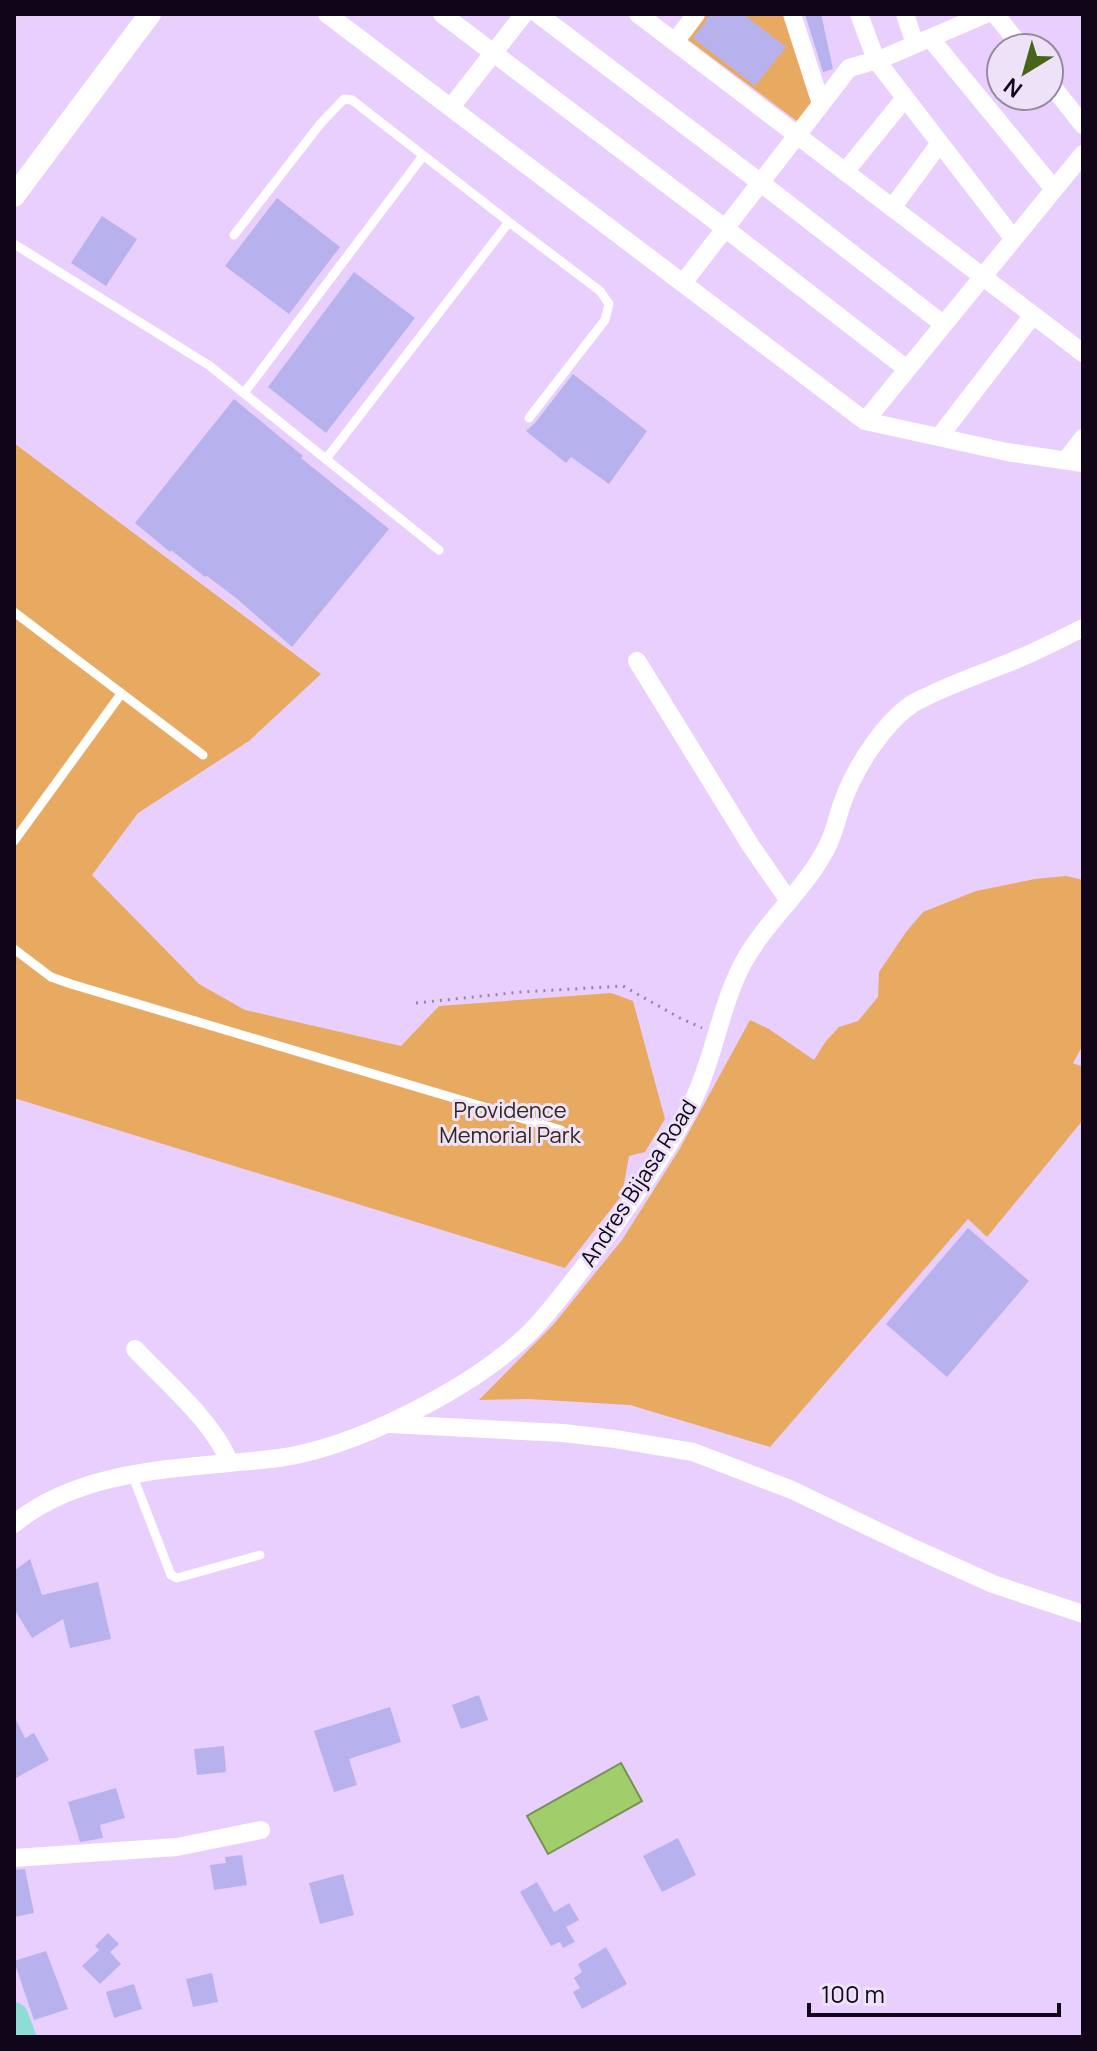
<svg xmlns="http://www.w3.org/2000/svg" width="1097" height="2051" font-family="Manrope,sans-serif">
	<rect width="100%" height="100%" fill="#e8cffe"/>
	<path fill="#e8aa61" d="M700,14H788L813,103L798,122L683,36Z
		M14,443L321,674L249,741L138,813L92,875L199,984L245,1010L401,1046L439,1006L611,993L633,1001L665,1119L645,1152L629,1156L622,1195L565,1268L14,1098Z
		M1066,876L1083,880V1045L1073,1063L1083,1067V1120L987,1237L968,1219L770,1447L630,1405L528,1399L479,1400L553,1325L622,1240L679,1150L750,1020L769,1029L814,1060L826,1041L839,1027L858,1021L878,997L879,972L906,932L923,912L976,891L1035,879Z"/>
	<path fill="#a1ce6b" stroke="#769252" stroke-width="2" d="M621,1763L642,1801L548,1854L527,1816Z"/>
	<path fill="#b7b1ed" d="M708,14H743L786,47L755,86L693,38L706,21Z
		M805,14H821L833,69L823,72Z
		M277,198L340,247L289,314L225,266Z
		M102,216L137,239L106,286L71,263Z
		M354,272L415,318L326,433L268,387Z
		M573,374L647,431L609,484L571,457L566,463L526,431L535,423Z
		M234,399L303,456L301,458L389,529L292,647L236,598L207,576L205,577L171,550L170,552L135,523Z
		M968,1228L1029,1281L947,1377L886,1324Z
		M30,1559L42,1595L98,1582L111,1639L70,1648L63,1619L32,1638L14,1609V1571Z
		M479,1695L488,1720L461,1729L452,1705Z
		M390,1707L401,1742L349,1759L357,1785L334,1792L314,1731Z
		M14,1716L25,1738L34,1733L49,1760L14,1779Z
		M224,1746L226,1772L197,1775L194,1749Z
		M116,1788L125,1818L100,1825L103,1838L80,1842L68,1802Z
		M678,1838L696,1875L662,1892L643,1856Z
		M242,1855L247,1885L214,1890L210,1865L226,1863L225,1857Z
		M25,1869L34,1913L14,1917V1870Z
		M343,1874L354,1915L320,1924L309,1883Z
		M537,1882L554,1912L569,1903L579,1920L566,1927L575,1942L563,1948L560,1942L551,1946L520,1892Z
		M108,1933L119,1944L110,1952L121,1964L100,1984L82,1966L99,1950L95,1946Z
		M606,1947L627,1984L582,2009L573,1992L580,1988L574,1978L582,1972L578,1964Z
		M46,1951L68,2009L34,2020L14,1961Z
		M212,1973L218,2002L193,2007L186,1979Z
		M134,1984L142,2009L114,2018L106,1992Z"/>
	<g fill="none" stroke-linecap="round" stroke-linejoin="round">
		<path stroke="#9784a8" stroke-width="3" stroke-dasharray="2 6" stroke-linecap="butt" d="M416,1003L521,992L623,986L680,1018L702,1028"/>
		<path stroke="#fff" stroke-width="9" d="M234,235L321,123L344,99L352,100L509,222
			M14,244L210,366L439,550
			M244,393L423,156
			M326,459L509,222L600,291L609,304L605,320L529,418
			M14,612L203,755
			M14,841L121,694
			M14,949L51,977L71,984L561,1130
			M132,1474L171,1575L177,1578L260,1555"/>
		<path stroke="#fff" stroke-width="18" d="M327,14L865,421L1007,452L1083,463
			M442,14L726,229L907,369
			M538,14L761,183L943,324
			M638,14L1083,353
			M792,14L821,104
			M859,14L876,60L1013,238
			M905,14L915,44
			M995,14L1022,48
			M930,38L1054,189
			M675,42L696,14
			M1049,82L1083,125
			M451,107L524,14
			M845,172L905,98
			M892,208L940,143
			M683,283L849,68L881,59L986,14
			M865,421L1083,154
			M939,437L1033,315
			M1066,460L1083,438
			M637,661L751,846L789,901
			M135,1349C165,1381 214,1422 229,1462
			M390,1424L563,1433L615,1439L693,1452L792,1490L913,1548L993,1584L1083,1614
			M14,1524C85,1465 192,1469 279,1458C356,1447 468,1390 525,1337C542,1321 555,1304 569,1286C596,1252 620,1218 644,1183C663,1154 683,1124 697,1092C715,1051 721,1006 742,965C765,921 807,889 829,843C835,830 838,814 843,801C855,768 883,724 912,704C918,700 926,697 932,694C957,682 983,673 1008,663C1034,653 1058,640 1083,628
			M14,1858L177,1847L261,1830"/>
		<path stroke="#fff" stroke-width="22" d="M14,196L150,14"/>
		<path stroke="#8fdbd6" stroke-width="28" d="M14,2016L22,2037"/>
	</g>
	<g text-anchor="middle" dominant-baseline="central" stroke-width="6" stroke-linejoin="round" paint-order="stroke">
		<g font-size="22" fill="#352718" stroke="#eee2f9">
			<text x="510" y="1110">Providence<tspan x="510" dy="25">Memorial Park</tspan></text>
		</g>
		<g font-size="22" fill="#110619" stroke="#eee2f9">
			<text transform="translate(638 1183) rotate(-57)">Andres Bijasa Road</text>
		</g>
	</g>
	<rect width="1097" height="2051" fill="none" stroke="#110619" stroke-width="32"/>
	<g transform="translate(1025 72) rotate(217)"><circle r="38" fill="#eee2f9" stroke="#968a9f" stroke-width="2"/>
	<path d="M0-6L14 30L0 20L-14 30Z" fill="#476519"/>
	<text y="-12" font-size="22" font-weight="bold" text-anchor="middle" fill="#110619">N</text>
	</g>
	<path d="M809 2003v12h250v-12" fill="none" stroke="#110619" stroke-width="4"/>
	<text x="821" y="2003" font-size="24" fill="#110619" stroke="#eee2f9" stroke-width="6" paint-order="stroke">100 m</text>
</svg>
